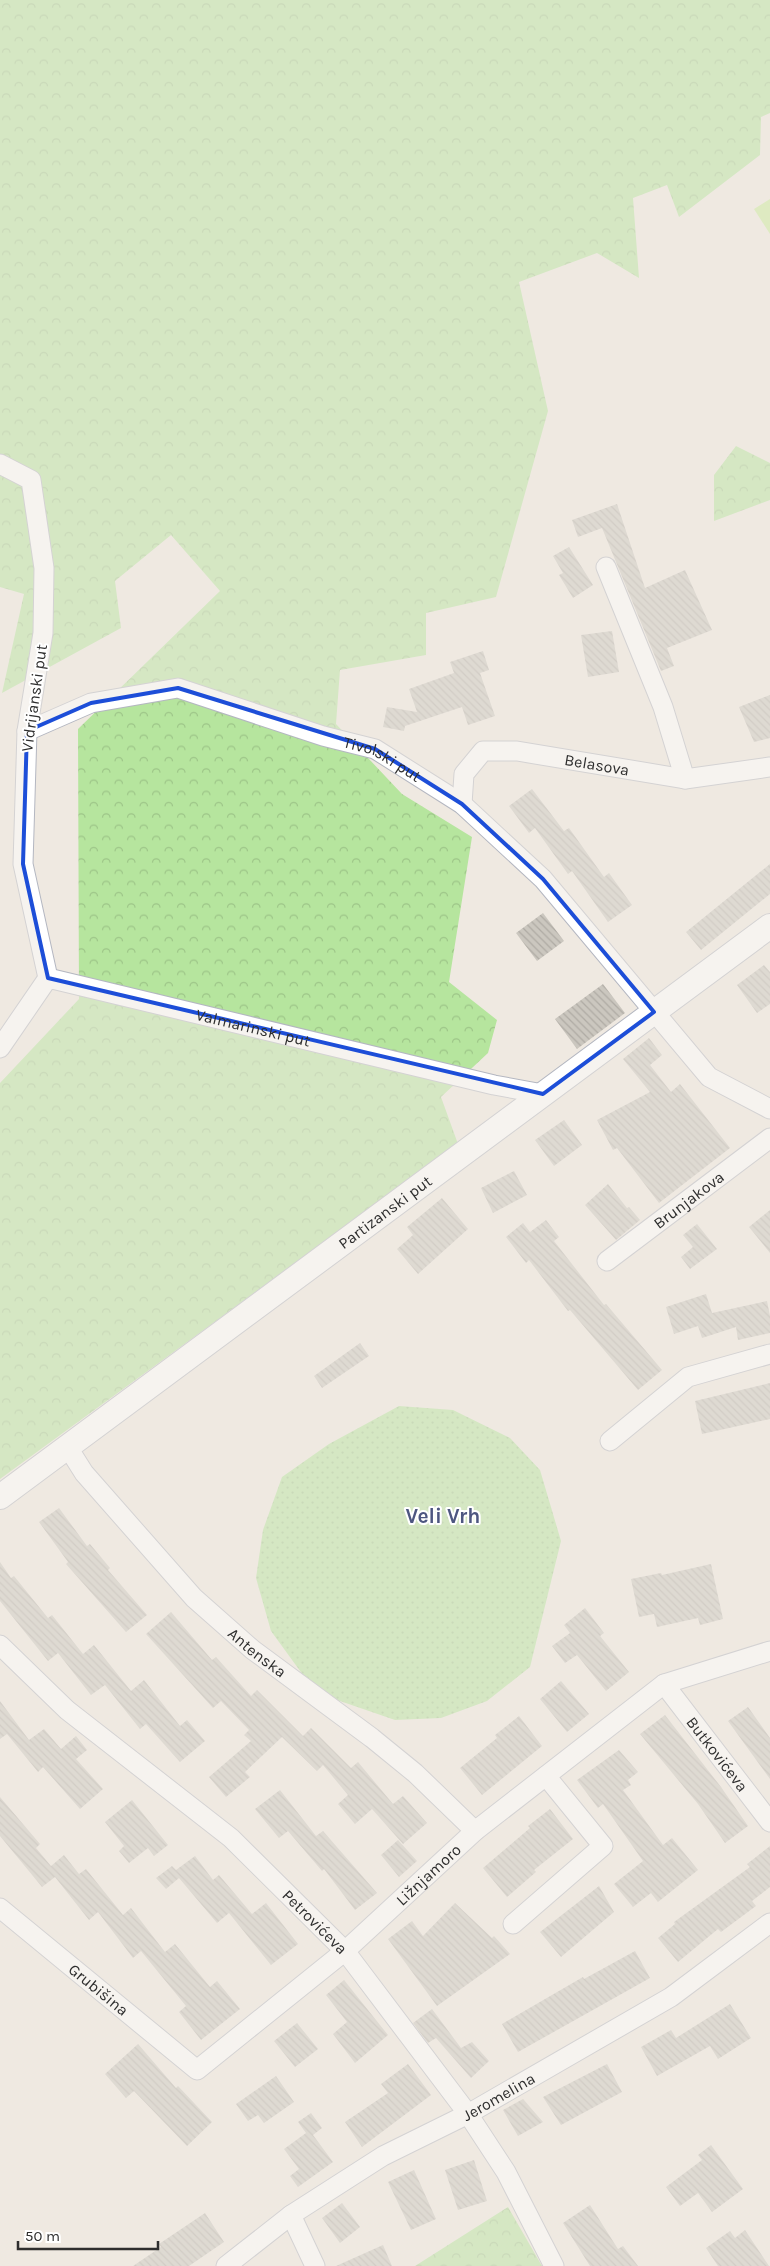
<svg xmlns="http://www.w3.org/2000/svg" width="770" height="2266" font-family="Karla,sans-serif">
	<defs>
		<pattern id="grass-dots" width="8" height="8" patternUnits="userSpaceOnUse" patternTransform="scale(1.25)"><rect width="8" height="8" fill="#b6e59e"/><path d="M2 2h.1M6 6h.1" fill="none" stroke="#9dc588" stroke-width="1.8" stroke-linecap="round"/></pattern>
		<pattern id="forest-crowns" width="20" height="18" patternUnits="userSpaceOnUse" patternTransform="scale(1.25)"><rect width="20" height="18" fill="#b6e59e"/><path d="M2 6a3 3 0 1 1 6 0M12 15a3 3 0 1 1 6 0" fill="none" stroke="#9dc588"/></pattern>
		<pattern id="building-back-hatch" width="6" height="6" patternUnits="userSpaceOnUse" patternTransform="scale(1.25)"><rect width="6" height="6" fill="#cbc7bf"/><path d="M-1 5l2 2M0 0l6 6M5-1l2 2" fill="none" stroke="#afaba4"/></pattern>
	</defs>
	<rect width="100%" height="100%" fill="#efe9e1"/>
	<path fill="url(#grass-dots)" d="M399,1406L453,1410L510,1438L540,1470L561,1541L530,1667L487,1701L441,1718L395,1720L337,1700L303,1675L271,1631L256,1578L263,1530L282,1477L329,1444Z"/>
	<path fill="url(#forest-crowns)" d="M0,0H770V113L761,117L760,155L679,217L667,185L633,198L639,278L597,253L519,282L548,411L496,597L426,613V655L340,670L336,724L402,794L472,837L449,982L497,1020L488,1053L441,1097L458,1144L0,1479V1083L79,999L78,729L220,591L171,535L115,581L121,628L2,693L24,594L0,587Z
		M736,446L770,463V500L714,521V475Z
		M508,2207L542,2266H415Z"/>
	<path fill="#c9ec9a" d="M770,199V234L754,209Z"/>
	<path fill="url(#building-back-hatch)" d="M617,504L645,588L685,570L712,630L667,648L674,666L661,671L602,528L578,537L572,520Z
		M569,547L593,585L573,598L559,575L563,573L553,556Z
		M612,631L619,672L588,677L581,635Z
		M483,651L489,670L480,673L495,716L468,725L462,707L405,726L404,731L383,727L387,707L417,712L409,689L454,673L450,662Z
		M770,695V738L754,742L739,707Z
		M532,789L564,831L569,828L604,877L609,873L632,905L608,922L572,871L568,874L535,828L529,833L509,806Z
		M770,864V894L701,950L686,932Z
		M543,913L564,941L537,961L516,933Z
		M764,965L770,972V1004L757,1013L737,985Z
		M603,984L625,1013L577,1049L555,1019Z
		M649,1038L662,1055L650,1065L671,1092L680,1084L730,1148L659,1203L617,1148L613,1150L597,1120L650,1092L623,1059Z
		M564,1120L582,1145L554,1166L535,1140Z
		M514,1171L527,1195L493,1213L481,1188Z
		M608,1184L627,1208L629,1207L640,1220L616,1240L585,1205Z
		M442,1198L468,1229L418,1274L397,1249L413,1235L407,1227Z
		M770,1210V1253L749,1227Z
		M546,1220L559,1237L554,1241L604,1305L606,1304L662,1370L638,1390L570,1310L568,1311L529,1260L526,1263L506,1237L523,1223L530,1232Z
		M697,1224L717,1249L690,1269L681,1257L693,1247L683,1235Z
		M706,1294L712,1313L767,1301L770,1316V1333L738,1340L736,1327L702,1338L698,1326L674,1334L666,1307Z
		M360,1343L369,1356L322,1388L314,1376Z
		M770,1383V1419L702,1434L695,1401Z
		M59,1508L87,1546L90,1544L110,1568L108,1570L147,1615L126,1632L66,1564L68,1562L39,1522Z
		M0,1562L11,1578L14,1576L48,1618L52,1615L83,1654L94,1645L131,1691L144,1680L180,1726L187,1720L205,1741L180,1762L146,1724L140,1729L105,1685L91,1695L58,1653L48,1661L0,1601Z
		M711,1564L723,1619L700,1625L698,1618L657,1627L654,1614L639,1617L631,1579L661,1573L662,1575Z
		M585,1608L604,1633L600,1636L629,1672L606,1691L577,1655L565,1663L552,1646L570,1633L564,1625Z
		M171,1612L212,1660L216,1657L251,1696L257,1690L303,1736L311,1728L351,1768L358,1762L393,1804L403,1796L427,1823L403,1844L372,1809L355,1824L338,1804L348,1795L323,1765L317,1771L282,1737L245,1772L250,1777L226,1797L209,1777L251,1741L244,1735L249,1730L221,1701L213,1708L146,1634Z
		M561,1681L589,1714L567,1732L540,1699Z
		M0,1701L29,1740L44,1729L61,1749L76,1736L87,1750L76,1759L103,1789L80,1809L43,1767L38,1772L7,1734L0,1739Z
		M748,1707L770,1738V1779L728,1721Z
		M665,1715L721,1787L748,1826L725,1843L698,1804L640,1734Z
		M519,1716L542,1746L482,1795L460,1768L497,1738L495,1735Z
		M619,1750L638,1772L628,1780L631,1785L623,1790L663,1845L672,1838L698,1870L658,1902L651,1893L633,1907L614,1884L643,1861L603,1804L598,1808L577,1780Z
		M280,1790L316,1836L323,1831L377,1893L355,1910L324,1869L322,1871L288,1831L279,1838L255,1809Z
		M0,1797L40,1844L36,1848L51,1866L64,1855L79,1874L86,1869L123,1915L131,1908L165,1952L175,1944L210,1987L217,1981L240,2009L201,2040L179,2012L186,2006L141,1951L133,1958L98,1912L89,1920L55,1877L42,1887L0,1836Z
		M132,1800L168,1845L154,1856L148,1848L129,1863L119,1851L124,1846L105,1822Z
		M550,1809L573,1839L534,1870L536,1872L507,1897L483,1868L530,1828L528,1826Z
		M398,1840L417,1861L399,1877L381,1855Z
		M770,1846V1887L752,1901L756,1906L721,1932L718,1929L678,1962L658,1938L675,1924L674,1922L750,1867L747,1864Z
		M195,1856L213,1880L219,1875L252,1914L266,1903L298,1944L271,1965L229,1913L217,1923L179,1878L166,1889L156,1878L172,1866L176,1870Z
		M599,1886L614,1912L561,1957L540,1932Z
		M455,1903L492,1938L494,1936L510,1954L437,2006L388,1939L412,1921L423,1936Z
		M635,1951L650,1978L518,2052L502,2024L583,1977L584,1979Z
		M344,1980L388,2035L355,2063L333,2034L347,2022L326,1995Z
		M730,2004L751,2038L718,2059L710,2046L657,2076L641,2047L671,2030L676,2038Z
		M432,2009L461,2048L472,2042L489,2061L471,2078L436,2038L428,2043L413,2023Z
		M297,2023L318,2049L295,2067L274,2041Z
		M138,2044L176,2088L178,2086L212,2122L187,2146L134,2091L126,2098L105,2074Z
		M408,2064L431,2095L362,2147L345,2122L388,2093L381,2084Z
		M607,2064L622,2092L561,2125L543,2097Z
		M276,2076L294,2102L264,2123L258,2115L248,2121L236,2104Z
		M523,2099L543,2122L518,2136L503,2110Z
		M311,2113L322,2128L313,2135L333,2162L298,2187L290,2176L299,2169L284,2149L306,2133L298,2122Z
		M711,2145L743,2189L712,2212L698,2193L680,2206L666,2187L702,2160L698,2155Z
		M474,2160L487,2201L458,2210L445,2170Z
		M414,2170L436,2219L411,2230L388,2182Z
		M342,2203L360,2227L340,2243L322,2218Z
		M590,2205L618,2249L623,2246L638,2266H590L563,2223Z
		M205,2213L224,2242L189,2266H133L161,2247L159,2244Z
		M745,2230L769,2266H718L706,2248L730,2231L735,2238Z
		M383,2245L392,2266H336Z"/>
	<g fill="none" stroke-linecap="round" stroke-linejoin="round">
		<g stroke="#b4b7c1" stroke-width="21">
			<g id="minor">
				<path d="M0,464L31,480L44,568L43,633L27,731L23,864L48,978"/>
				<path d="M606,567L663,707L685,779"/>
				<path id="s1" d="M27,731L91,703L178,688L323,736L375,749L462,804L543,879L709,1077L770,1109"/>
				<path id="s2" d="M462,804L464,774L483,751H517L685,779L770,767"/>
				<path id="s3" d="M0,1048L48,978L494,1085L543,1094"/>
				<path id="s4" d="M607,1261L770,1138"/>
				<path d="M610,1441L688,1377L770,1354"/>
				<path id="s5" d="M67,1446L84,1473L194,1598L253,1650L372,1738L415,1773L475,1831"/>
				<path id="s6" d="M0,1645L67,1710L231,1838L345,1951L468,2114L506,2172L554,2266"/>
				<path id="s7" d="M664,1684L770,1822"/>
				<path id="s8" d="M0,1908L197,2070L345,1951L475,1831L664,1684L770,1651"/>
				<path d="M513,1924L603,1846L546,1776"/>
				<path d="M291,2215L315,2266"/>
				<path id="s9" d="M226,2266L291,2215L383,2156L468,2114L671,1997L770,1923"/>
			</g>
		</g>
		<g stroke="#b4b7c1" stroke-width="26">
			<g id="tertiary">
				<path id="s10" d="M0,1497L770,926"/>
			</g>
		</g>
		<use href="#minor" stroke="#fff" stroke-width="19"/>
		<use href="#tertiary" stroke="#fff" stroke-width="24"/>
	</g>
	<path d="M0 0H770V2266H0ZM178,688L375,749L462,804L543,879L654,1012L543,1094L48,978L23,864L27,731L91,703Z" fill="#efe9e1" fill-opacity=".55" fill-rule="evenodd"/>
	<path fill="none" stroke="#1d4ed8" stroke-width="4" stroke-linejoin="round" d="M178,688L375,749L462,804L543,879L654,1012L543,1094L48,978L23,864L27,731L91,703Z"/>
	<g text-anchor="middle" dominant-baseline="central" stroke-width="4" stroke-linejoin="round" paint-order="stroke">
		<g font-size="16" fill="#2e2e2e" stroke="#fff">
			<text transform="translate(34 698) rotate(-82)">Vidrijanski put</text>
			<text stroke="none"><textPath href="#s1" startOffset="375">Tivolski put</textPath></text>
			<text stroke="none"><textPath href="#s2" startOffset="175">Belasova</textPath></text>
			<text stroke="none"><textPath href="#s3" startOffset="296">Valmarinski put</textPath></text>
			<text stroke="none"><textPath href="#s4" startOffset="102">Brunjakova</textPath></text>
			<text stroke="none"><textPath href="#s10" startOffset="479">Partizanski put</textPath></text>
			<text stroke="none"><textPath href="#s5" startOffset="282">Antenska</textPath></text>
			<text stroke="none"><textPath href="#s7" startOffset="88">Butkovićeva</textPath></text>
			<text stroke="none"><textPath href="#s8" startOffset="558">Ližnjamoro</textPath></text>
			<text stroke="none"><textPath href="#s6" startOffset="420">Petrovićeva</textPath></text>
			<text stroke="none"><textPath href="#s8" startOffset="128">Grubišina</textPath></text>
			<text stroke="none"><textPath href="#s9" startOffset="322">Jeromelina</textPath></text>
		</g>
		<g font-size="21" font-weight="bold" fill="#4d5680" stroke="#fff">
			<text x="443" y="1516">Veli Vrh</text>
		</g>
	</g>
	<path d="M18 2241v8h140v-8" fill="none" stroke="#2e2e2e" stroke-width="2.5"/>
	<text x="25" y="2241" font-size="15" fill="#2e2e2e" stroke="#ffffff" stroke-width="4" paint-order="stroke">50 m</text>
</svg>
